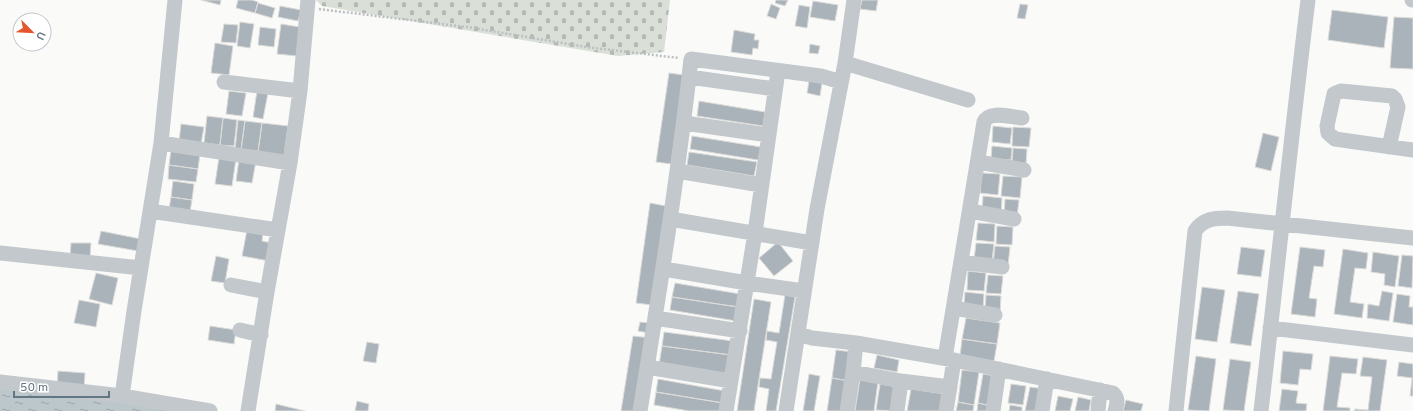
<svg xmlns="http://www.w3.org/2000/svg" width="1413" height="411" font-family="Overpass,sans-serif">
	<defs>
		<pattern id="cemetery-stones" width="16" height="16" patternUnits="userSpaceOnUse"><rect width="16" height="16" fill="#dadfd7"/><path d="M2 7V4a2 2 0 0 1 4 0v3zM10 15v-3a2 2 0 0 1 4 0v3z" fill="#b4b9b4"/></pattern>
		<pattern id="water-ripples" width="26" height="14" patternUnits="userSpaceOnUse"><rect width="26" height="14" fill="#bbc7cb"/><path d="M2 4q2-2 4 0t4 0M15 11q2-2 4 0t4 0" fill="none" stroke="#9ca6aa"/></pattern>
	</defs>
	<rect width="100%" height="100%" fill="#fafaf8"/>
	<path fill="url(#cemetery-stones)" d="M316,0H670L664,52L618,56L322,6Z"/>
	<path fill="url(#water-ripples)" d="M0,385L185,411H0Z"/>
	<path fill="#aab3b9" stroke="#dcdcda" d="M201,0H221L220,5Z
		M238,0H252L258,2L255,13L236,8Z
		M776,0H788L785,6L775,3Z
		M862,0H878L876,11L860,9Z
		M813,1L838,5L835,21L810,17Z
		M258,3L275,8L272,18L255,13Z
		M771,4L780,8L776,19L767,16Z
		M1020,4L1028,5L1025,19L1017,18Z
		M799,5L810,7L807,28L795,26Z
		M280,6L301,10L298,21L278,17Z
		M1332,10L1388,17L1384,48L1328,40Z
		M1394,17L1413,18V69L1390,68Z
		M240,22L254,24L250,48L237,46Z
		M224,24L238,25L236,43L221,42Z
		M281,24L300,27L297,56L277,54Z
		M260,27L276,29L274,47L258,45Z
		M734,30L755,34L754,40H759L758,49L753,48L752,55L731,52Z
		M215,43L233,46L229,75L211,73Z
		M810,44L820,46L818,54L809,53Z
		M669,73L684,75L671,164L656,162Z
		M809,81L822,83L820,96L807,93Z
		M229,91L246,93L242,116L226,114Z
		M257,91L268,93L263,119L253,117Z
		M699,101L765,112L763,126L697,116Z
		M207,116L223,118L220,145L204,143Z
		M223,118L237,120L234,146L220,145Z
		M238,120L245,121L241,150H235Z
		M245,121L262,123L258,152L241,150Z
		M262,123L288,126L284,156L258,152Z
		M181,124L204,127L201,144L179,141Z
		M993,126L1012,128L1010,144L992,142Z
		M1013,127L1031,128L1029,147L1012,146Z
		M1263,133L1279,137L1271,171L1255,167Z
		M692,136L761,147L758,160L690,149Z
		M992,146L1012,148L1011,160L991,159Z
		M1013,148L1027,149L1026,164L1012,163Z
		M171,150L200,154L198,169L169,165Z
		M689,152L757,162L754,176L687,165Z
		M219,157L236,159L232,186L215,184Z
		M239,159L256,161L252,183L236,181Z
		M169,165L198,169L196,182L168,179Z
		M982,173L1000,174L998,195L980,193Z
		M1003,176L1022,177L1020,198L1001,196Z
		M173,181L194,184L192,200L171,197Z
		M983,196L1002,198L1001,215L982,214Z
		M171,197L192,200L190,212L169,209Z
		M1005,199L1019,200L1017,217L1004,216Z
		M650,203L666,206L652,305L636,303Z
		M978,223L995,224L994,242L976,240Z
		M997,226L1013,227L1012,245L996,244Z
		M247,230L263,234L262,241L272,243L269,261L242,256Z
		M101,231L141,239L138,251L98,244Z
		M778,242L793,261L774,276L759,258Z
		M71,243H91L90,258L70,257Z
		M976,243L994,244L992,261L974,260Z
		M995,246L1010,247L1008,266L993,265Z
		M1241,247L1265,250L1261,277L1237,274Z
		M1300,247L1325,250L1323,267L1314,266L1309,298L1317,299L1315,317L1291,314Z
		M1343,249L1368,253L1366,269L1355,268L1350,302L1364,304L1362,318L1334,314Z
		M1373,252L1399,256L1395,287L1384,285L1385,274L1371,272Z
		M1402,255L1413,256L1412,288L1398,286Z
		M216,256L229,259L225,283L211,281Z
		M968,271L986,273L984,291L967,290Z
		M96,273L118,278L112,305L89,299Z
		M988,275L1003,276L1001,294L986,293Z
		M675,283L740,294L738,307L672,297Z
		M1202,287L1225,290L1217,342L1195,339Z
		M1238,291L1259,294L1251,346L1230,343Z
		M1382,291L1393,293L1389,321L1367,318L1368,304L1379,306Z
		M965,292L984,294L983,309L964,307Z
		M1397,294L1410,296L1409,307H1413V325L1393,322Z
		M785,295L795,297L776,411H766L769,389L759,387L760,378L771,379L777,342L766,340L767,331L779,333Z
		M986,295L1001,296L1000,312L985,311Z
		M672,297L738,307L736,321L670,310Z
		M754,299L771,302L754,411H737Z
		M79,300L100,304L96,327L74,323Z
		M966,318L1000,323L997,344L962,339Z
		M640,322L650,323L649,333L638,331Z
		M210,326L236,330L234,344L208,340Z
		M664,332L733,341L731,355L662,346Z
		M633,336L651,338L639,411H621Z
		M962,339L997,344L994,361L960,356Z
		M367,342L379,344L376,363L363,361Z
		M662,346L731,355L729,374L659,365Z
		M836,350L853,352L849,381L832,378Z
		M1283,351L1313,354L1311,370L1300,369L1298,385L1280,383Z
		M877,355L899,360L897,372L874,368Z
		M1196,356L1216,359L1209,411L1188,410Z
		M1330,356L1358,359L1356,374L1342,373L1337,407L1350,408V411H1323Z
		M1363,357L1387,360L1380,411H1354L1355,409L1368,410L1372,377L1360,376Z
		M1230,359L1251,362L1244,411L1223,410Z
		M1399,362L1413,364V396H1410L1412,378L1397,376Z
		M962,370L979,372L974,405L958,402Z
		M58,371L85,373L84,389L57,387Z
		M809,374L820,376L814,411H803Z
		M983,374L996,376L991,406L978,403Z
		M832,378L849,381L844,411H827Z
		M658,379L725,391L723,403L656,392Z
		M860,379L878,382L874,411H855Z
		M880,384L899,387L895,411L876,410Z
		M1011,384L1026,386L1023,405L1008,403Z
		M1030,387L1044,389L1039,411H1025Z
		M911,389L945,394L943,411H907Z
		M1282,389L1298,391L1296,403L1307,404L1306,411H1279Z
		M656,392L723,403L721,411H689L654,405Z
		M1058,396L1073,399L1070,411H1055Z
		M1078,397L1091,400L1089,411H1075Z
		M1126,400L1143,404L1141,411H1123Z
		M357,401L369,404L368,411H355Z
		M958,402L974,405L973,411H956Z
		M978,403L991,406L990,411H977Z
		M276,404L305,411H275Z
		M1010,405L1022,407V411H1009Z"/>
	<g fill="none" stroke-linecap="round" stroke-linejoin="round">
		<path stroke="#bbbfc2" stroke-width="2.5" stroke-dasharray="2 2" stroke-linecap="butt" d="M319,9L467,27L586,47L679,58"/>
		<path stroke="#c3c8cc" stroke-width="15" d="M1412,0H1413
			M845,63L968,100
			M689,77L775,89
			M224,82L300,91
			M684,123L768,135
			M161,143L290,163
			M1389,147L1398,107L1395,99L1392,96L1341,91L1334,94L1327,126L1328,133L1335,139L1413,150
			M978,162L1024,170
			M677,171L761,185
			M150,211L278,230
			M970,211L1014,219
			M670,219L812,243
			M0,253L141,268
			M961,262L1002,267
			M664,269L747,283L804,291
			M231,285L267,292
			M954,308L995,315
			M655,318L740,331
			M1270,328L1413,345
			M240,330L261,335
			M798,334L812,338L856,343L954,360L1113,393C1119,399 1117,404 1115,411
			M945,358L984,122C989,110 1011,117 1022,118
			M647,367L731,381
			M853,372L901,381L950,387
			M0,382L122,396L210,411
			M122,396L134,311L161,143L175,0
			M248,411L267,292L290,163L300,91L308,0
			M640,411C659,294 678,177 691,59L821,76L841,82
			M726,411L755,233L778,71
			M786,411L817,209L845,63L854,0
			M847,411L853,372L856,343
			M897,411L901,381
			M946,411L954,360
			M993,411L999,369
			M1042,411L1047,379
			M1098,411L1100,390
			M1176,411L1195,231C1203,219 1214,218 1227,218L1413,238
			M1261,411C1277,274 1291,137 1308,0"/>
	</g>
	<g transform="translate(32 32) rotate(114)"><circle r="19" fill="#ffffff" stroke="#c1c8cd"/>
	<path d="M0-3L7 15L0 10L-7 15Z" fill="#e4572e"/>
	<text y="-6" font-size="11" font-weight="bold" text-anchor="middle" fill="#657683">U</text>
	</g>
	<path d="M14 391v6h95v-6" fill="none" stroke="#657683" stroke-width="2"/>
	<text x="20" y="391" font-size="12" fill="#657683" stroke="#ffffff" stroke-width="3" paint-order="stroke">50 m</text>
</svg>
